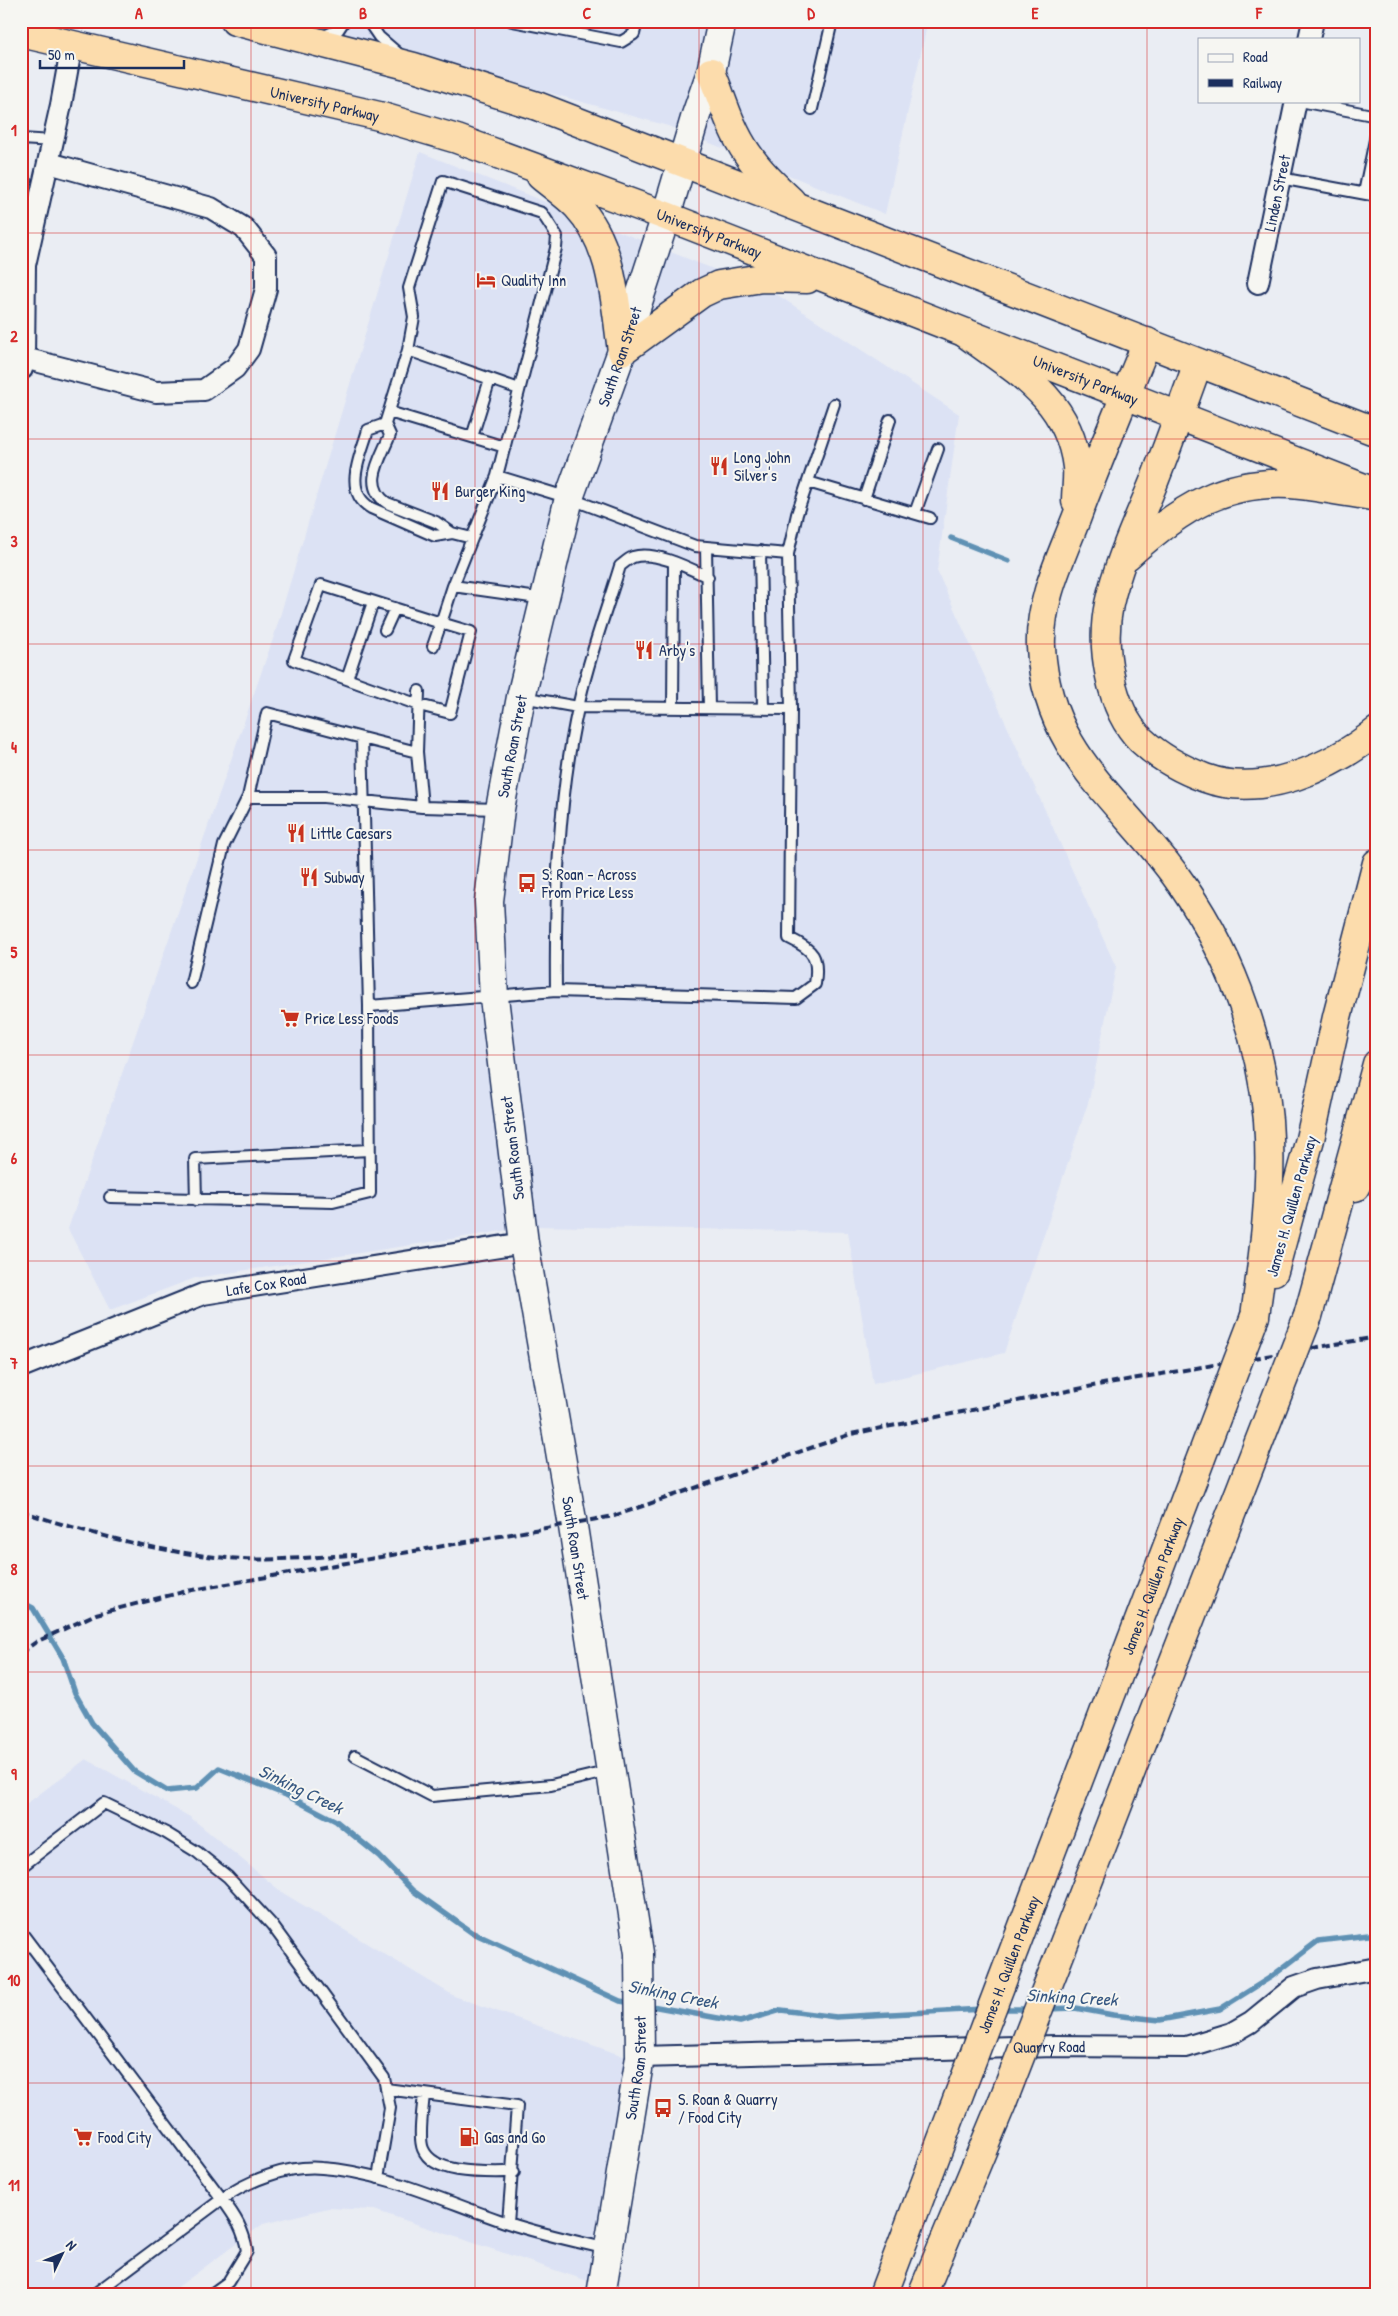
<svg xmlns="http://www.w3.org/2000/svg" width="1398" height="2316" font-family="'Patrick Hand',sans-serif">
	<rect width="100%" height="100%" fill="#eaedf3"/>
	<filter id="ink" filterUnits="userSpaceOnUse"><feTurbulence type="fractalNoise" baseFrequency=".02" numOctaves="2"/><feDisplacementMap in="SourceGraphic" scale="10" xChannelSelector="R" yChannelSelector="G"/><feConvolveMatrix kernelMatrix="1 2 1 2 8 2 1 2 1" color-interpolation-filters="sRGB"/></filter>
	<g filter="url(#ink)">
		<path fill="#dce2f4" d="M294,21H928L885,214L668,126Z
			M420,152L776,294L959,414L937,571L1116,967L1089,1100L1004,1353L873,1384L848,1232L535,1226L195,1278L110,1310L68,1229L274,636Z
			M86,1759L190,1817L283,1893L454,1996L629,2058L591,2282L374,2210L328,2208L263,2224L167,2295H21V1808Z"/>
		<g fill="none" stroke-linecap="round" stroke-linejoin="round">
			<path stroke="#5f91b4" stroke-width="5.5" d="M951,538L1009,561
				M21,1602L33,1608L63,1658L75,1693L92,1723L134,1771L167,1791L197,1788L219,1768L286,1795L336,1821L379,1856L412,1890L471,1932L620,2001L632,2003
				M646,2005L740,2022L781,2010L836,2017L983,2009
				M999,2009H1030
				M1047,2009L1075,2008L1113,2015L1160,2020L1220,2009L1271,1977L1318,1941L1377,1934"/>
			<g stroke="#1b2f5e" stroke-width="14">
				<path id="service" d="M368,21L379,37L400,55
					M512,21L621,42L634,34L637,21
					M321,37L338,30L344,21
					M1300,101L1377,116
					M812,109L832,21
					M21,139L53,141
					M1280,178L1377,196
					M1364,193L1377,130
					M408,350L385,424L390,435C381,458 361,485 387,503L436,522L452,533L472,538
					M519,389L408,350L414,317L409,288L443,181L542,213L557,236L556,248L497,476L569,498L695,546L788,554
					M389,412L505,447
					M385,424L368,430C361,455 342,491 371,508L435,536L452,533
					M472,437L490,379
					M497,476L453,586L545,599
					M808,482L930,518
					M864,499L890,420
					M915,513L938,449
					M706,547L709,708
					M760,551L763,709
					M385,630L395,608
					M433,646L441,623L471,632L450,713L419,705L294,660L321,585L441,623L453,586
					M347,679L373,602
					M419,691L417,752L422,807
					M522,697L578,707L791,709
					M673,708L674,562
					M248,797H324L422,807L499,809
					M191,983L224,845L248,797L267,713L362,738
					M556,991C555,897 558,800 578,708C587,662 606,612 620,566C623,564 628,559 633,557C654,550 689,568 708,577
					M369,1006L556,991L796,998L815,984C819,957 814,950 789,938L791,709L788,554L797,514L834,404
					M110,1197L333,1202L370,1193L369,1006L362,738L417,752
					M196,1200L195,1159L369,1150
					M355,1756L432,1796L551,1785L610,1771
					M21,1867L104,1803L166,1833L197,1852L228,1877L272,1925L384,2078L390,2108L378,2178
					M21,1932L222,2199C249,2180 288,2165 322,2168C386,2172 448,2203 508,2223C541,2234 574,2241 608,2249
					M386,2089L517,2106L508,2223
					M424,2094C423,2108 418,2137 423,2149C434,2176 489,2172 514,2172
					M21,2290L25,2295
					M93,2295L222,2199C235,2216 244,2230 247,2251L228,2282L210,2295"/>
			</g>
			<g stroke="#1b2f5e" stroke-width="24">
				<g id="minor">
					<path d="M1309,39L1313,21"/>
					<path id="s1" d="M1258,283L1296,101"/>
					<path d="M24,358L156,392L204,390L235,368L249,349L266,289V256L244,228L211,208L49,163"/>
					<path d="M22,369L24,358L25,265L61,105L72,44"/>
					<path id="s2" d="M21,1367L203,1294L524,1243"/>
					<path id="s3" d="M640,2057L1055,2046L1186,2047L1232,2033L1251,2022L1294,1987L1317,1979L1377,1968"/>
				</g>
			</g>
			<g stroke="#1b2f5e" stroke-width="31">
				<g id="secondary">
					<path id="s4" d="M601,2295L640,2057L639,1953L572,1520L524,1243L494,998L489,901L500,809L521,697L569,498L622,351L666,216L696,115L711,72L722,21"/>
				</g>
			</g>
			<g stroke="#1b2f5e" stroke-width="31">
				<g id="trunk">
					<path d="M235,21L414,67L537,106L1377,432"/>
					<path id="s5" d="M21,33L379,116L457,139L666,216L1369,490"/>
					<path d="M711,72C722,98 730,129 747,153C759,171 775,186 791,201"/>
					<path d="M541,176C553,186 566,195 577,206C613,244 615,301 622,351L702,293L719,285L762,278L807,279"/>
				</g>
			</g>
			<g stroke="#1b2f5e" stroke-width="31">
				<path id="motorway" d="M965,333C1015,370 1069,398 1077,467C1078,478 1076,490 1076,501
					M1147,342C1123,401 1098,460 1076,519C1060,560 1039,602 1041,647C1046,752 1118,797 1175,875C1227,946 1260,1031 1268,1120C1273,1185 1264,1251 1255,1316
					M1198,363C1183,404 1169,444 1153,484C1137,523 1118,563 1109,604C1100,646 1110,709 1141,740C1160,758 1181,769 1205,778C1263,799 1332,767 1377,731
					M1127,556C1180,508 1227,477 1301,485C1326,488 1352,493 1377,497
					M1355,1187L1377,1145
					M1274,1271L1310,1139L1337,1017L1377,863
					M1308,1316L1377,1064
					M883,2295L953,2110
					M922,2295L1002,2103"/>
			</g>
			<use href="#service" stroke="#f6f6f2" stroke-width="10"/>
			<use href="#minor" stroke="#f6f6f2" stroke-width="20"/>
			<use href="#secondary" stroke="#f6f6f2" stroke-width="28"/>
			<use href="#trunk" stroke="#fcdcac" stroke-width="28"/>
			<use href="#motorway" stroke="#fcdcac" stroke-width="28"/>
			<path stroke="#1b2f5e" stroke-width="4" stroke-dasharray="8 4" stroke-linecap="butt" d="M21,1511C89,1534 172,1556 243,1559C280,1561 319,1556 356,1555
				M21,1653L36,1642L96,1614L187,1591L614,1516L851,1434L1103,1384L1377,1337"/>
			<g stroke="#1b2f5e" stroke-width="31" stroke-linecap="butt">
				<g id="motorway-bridge">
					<path d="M1002,2103L1308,1316"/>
					<path id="s6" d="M953,2110L1255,1316"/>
				</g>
			</g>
			<use href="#motorway-bridge" stroke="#fcdcac" stroke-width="28"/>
		</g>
	</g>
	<path fill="none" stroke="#d62828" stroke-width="1" stroke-opacity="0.55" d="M251,21V2295M475,21V2295M699,21V2295M923,21V2295M1147,21V2295M21,233H1377M21,439H1377M21,644H1377M21,850H1377M21,1055H1377M21,1261H1377M21,1466H1377M21,1672H1377M21,1877H1377M21,2083H1377"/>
	<defs>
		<g id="hotel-bare" transform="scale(1.5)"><path d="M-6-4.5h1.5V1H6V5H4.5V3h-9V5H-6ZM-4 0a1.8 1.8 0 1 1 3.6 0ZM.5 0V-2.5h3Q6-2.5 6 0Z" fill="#c8321e" stroke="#f6f6f2" stroke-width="2.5" paint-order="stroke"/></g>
		<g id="restaurant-bare" transform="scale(1.5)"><path d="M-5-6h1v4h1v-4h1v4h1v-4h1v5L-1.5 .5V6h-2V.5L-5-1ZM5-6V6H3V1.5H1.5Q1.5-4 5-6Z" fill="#c8321e" stroke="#f6f6f2" stroke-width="2.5" paint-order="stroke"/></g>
		<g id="bus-bare" transform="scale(1.5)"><path d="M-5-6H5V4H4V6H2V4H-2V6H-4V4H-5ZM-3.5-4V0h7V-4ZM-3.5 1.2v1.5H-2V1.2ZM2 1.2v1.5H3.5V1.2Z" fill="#c8321e" stroke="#f6f6f2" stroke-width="2.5" paint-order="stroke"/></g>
		<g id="supermarket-bare" transform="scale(1.5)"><path d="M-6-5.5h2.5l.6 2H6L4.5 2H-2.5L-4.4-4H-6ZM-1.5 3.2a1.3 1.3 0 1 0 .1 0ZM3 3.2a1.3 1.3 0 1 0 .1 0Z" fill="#c8321e" stroke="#f6f6f2" stroke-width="2.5" paint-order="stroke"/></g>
		<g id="fuel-bare" transform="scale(1.5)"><path d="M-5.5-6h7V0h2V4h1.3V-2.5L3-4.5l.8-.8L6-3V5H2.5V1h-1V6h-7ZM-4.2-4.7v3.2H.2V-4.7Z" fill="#c8321e" stroke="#f6f6f2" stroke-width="2.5" paint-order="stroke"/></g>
	</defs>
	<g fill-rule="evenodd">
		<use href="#hotel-bare" x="486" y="280"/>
		<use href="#restaurant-bare" x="719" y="466"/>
		<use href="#restaurant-bare" x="440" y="491"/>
		<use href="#restaurant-bare" x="644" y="650"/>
		<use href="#restaurant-bare" x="296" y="833"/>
		<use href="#restaurant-bare" x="309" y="877"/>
		<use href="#bus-bare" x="527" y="883"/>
		<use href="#supermarket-bare" x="290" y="1018"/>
		<use href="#bus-bare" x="663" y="2108"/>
		<use href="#supermarket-bare" x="83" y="2137"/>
		<use href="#fuel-bare" x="469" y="2137"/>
	</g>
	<g text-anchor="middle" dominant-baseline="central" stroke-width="4" stroke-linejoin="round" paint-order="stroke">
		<g font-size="16" fill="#1b2f5e" stroke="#f6f6f2">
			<text stroke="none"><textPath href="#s5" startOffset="312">University Parkway</textPath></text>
			<text stroke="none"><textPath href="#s1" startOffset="92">Linden Street</textPath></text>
			<text stroke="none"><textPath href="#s5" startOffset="718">University Parkway</textPath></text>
			<text stroke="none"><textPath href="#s4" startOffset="1970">South Roan Street</textPath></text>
			<text stroke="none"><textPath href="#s5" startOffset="1122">University Parkway</textPath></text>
			<text stroke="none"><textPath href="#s4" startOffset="1565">South Roan Street</textPath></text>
			<text transform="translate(512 1148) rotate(-97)">South Roan Street</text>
			<text transform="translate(1291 1206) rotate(-74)">James H. Quillen Parkway</text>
			<text stroke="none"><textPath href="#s2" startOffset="260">Lafe Cox Road</textPath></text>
			<text transform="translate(576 1548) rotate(81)">South Roan Street</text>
			<text stroke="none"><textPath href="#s6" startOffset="561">James H. Quillen Parkway</textPath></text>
			<text stroke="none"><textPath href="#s6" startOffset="156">James H. Quillen Parkway</textPath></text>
			<text stroke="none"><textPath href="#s3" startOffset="409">Quarry Road</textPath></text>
			<text stroke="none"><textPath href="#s4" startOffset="230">South Roan Street</textPath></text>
		</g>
		<g font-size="16" fill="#1b2f5e" stroke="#f6f6f2" text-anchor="start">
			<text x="501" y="280">Quality Inn</text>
			<text x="734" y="457">Long John<tspan x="734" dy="18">Silver's</tspan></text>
			<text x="455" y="491">Burger King</text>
			<text x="659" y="650">Arby's</text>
			<text x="311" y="833">Little Caesars</text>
			<text x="542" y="874">S. Roan - Across<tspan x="542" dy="18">From Price Less</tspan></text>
			<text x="324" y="877">Subway</text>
			<text x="305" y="1018">Price Less Foods</text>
			<text x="678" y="2099">S. Roan &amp; Quarry<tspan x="678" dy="18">/ Food City</tspan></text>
			<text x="98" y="2137">Food City</text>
			<text x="484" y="2137">Gas and Go</text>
		</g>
		<g font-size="18" font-style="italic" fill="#375882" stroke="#f6f6f2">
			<text transform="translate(301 1789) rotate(26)">Sinking Creek</text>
			<text transform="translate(673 1994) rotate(11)">Sinking Creek</text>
			<text transform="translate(1072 1997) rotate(3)">Sinking Creek</text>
		</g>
	</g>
	<rect width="1398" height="2316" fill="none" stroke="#f6f6f2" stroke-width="55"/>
	<rect x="1198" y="38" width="162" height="65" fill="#f6f6f2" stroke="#9ea6b7"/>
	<rect x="1208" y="54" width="25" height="8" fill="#f6f6f2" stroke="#9ea6b7"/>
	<text x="1243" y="62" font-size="15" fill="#1b2f5e">Road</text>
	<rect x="1208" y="79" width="25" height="8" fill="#1b2f5e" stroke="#9ea6b7"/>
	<text x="1243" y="88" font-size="15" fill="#1b2f5e">Railway</text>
	<g transform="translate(62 2254) rotate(47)" stroke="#f6f6f2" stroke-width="4" paint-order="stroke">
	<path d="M0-4L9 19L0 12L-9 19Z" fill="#1b2f5e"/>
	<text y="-8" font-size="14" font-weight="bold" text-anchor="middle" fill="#1b2f5e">N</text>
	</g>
	<path d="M40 60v8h144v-8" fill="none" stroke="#1b2f5e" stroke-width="2.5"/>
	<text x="48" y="60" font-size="15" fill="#1b2f5e" stroke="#f6f6f2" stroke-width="4" paint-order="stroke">50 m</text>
	<rect x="28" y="28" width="1342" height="2260" fill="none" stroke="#d62828" stroke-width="2"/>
	<g font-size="16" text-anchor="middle" font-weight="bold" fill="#d62828">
		<text x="139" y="19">A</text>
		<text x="363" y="19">B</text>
		<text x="587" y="19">C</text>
		<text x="811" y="19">D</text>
		<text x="1035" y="19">E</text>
		<text x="1259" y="19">F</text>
		<text x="14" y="136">1</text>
		<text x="14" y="342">2</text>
		<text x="14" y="547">3</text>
		<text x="14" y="753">4</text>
		<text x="14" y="958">5</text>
		<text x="14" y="1164">6</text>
		<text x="14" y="1369">7</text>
		<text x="14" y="1575">8</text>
		<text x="14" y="1780">9</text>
		<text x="14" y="1986">10</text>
		<text x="14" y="2191">11</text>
	</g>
</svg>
